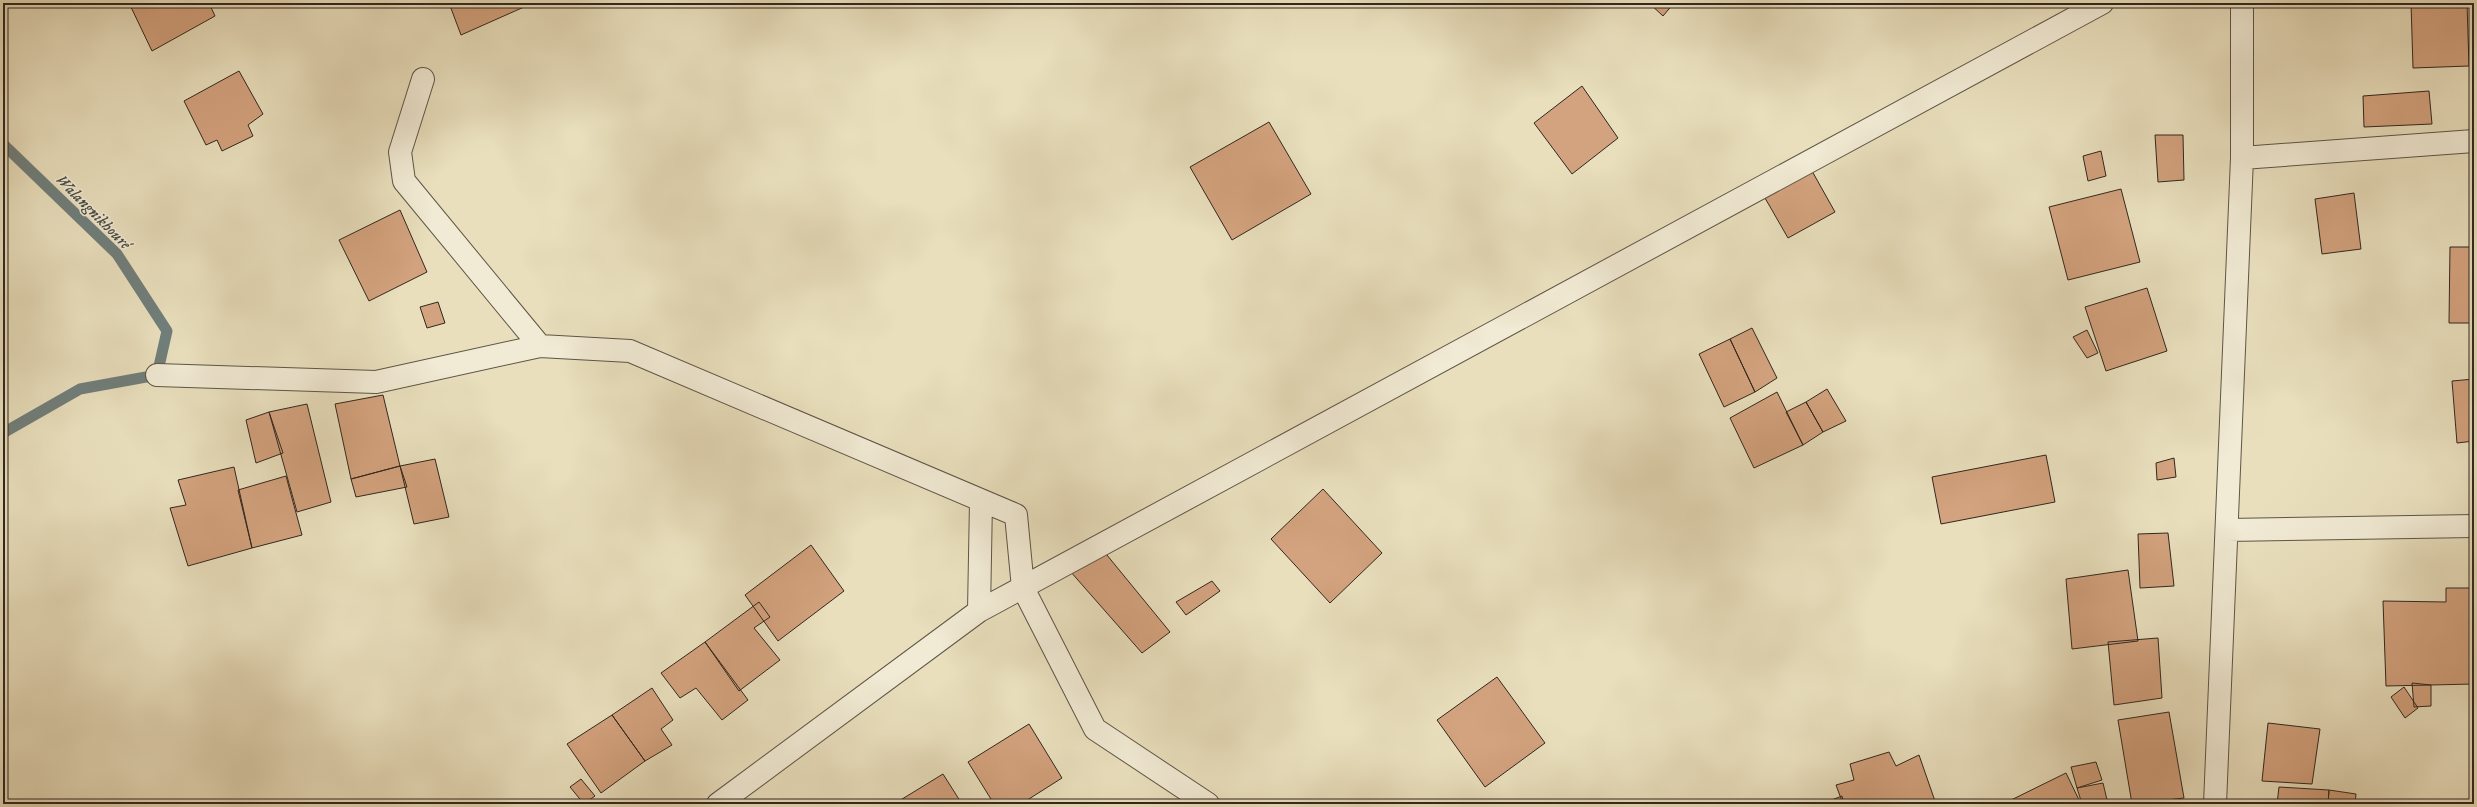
<svg xmlns="http://www.w3.org/2000/svg" width="2477" height="807" font-family="'IM FELL DW Pica',serif">
<style>
.lines{fill:none;stroke-linecap:round;stroke-linejoin:round}
.stream{stroke:#707f7c;stroke-width:11}
.building{fill:#d3a27e;stroke:#30271f}
.minor-casing{stroke:#5e5546;stroke-width:24}
.minor{stroke:#f1ead4;stroke-width:22}
.labels{text-anchor:middle;stroke-width:3;stroke-linejoin:round;paint-order:stroke}
.water-label{font-size:16px;font-style:italic;fill:#4a4c46;stroke:#f1ead4}
</style>
<rect width="100%" height="100%" fill="#e9dfbd"/>
<filter id="stains"><feTurbulence type="fractalNoise" baseFrequency=".005" numOctaves="4"/><feColorMatrix values="0 0 0 0 .2 0 0 0 0 .09 0 0 0 0 .02 0 0 0 .5 -.17"/></filter>
<radialGradient id="worn" r=".72"><stop offset=".6" stop-color="#630" stop-opacity="0"/><stop offset="1" stop-color="#630" stop-opacity=".3"/></radialGradient>
<g class="lines">
<path class="stream" d="M 3,144 L 117,254 L 167,331 L 157,375 L 80,389 L 3,433"/>
</g>
<path class="building" d="M 129,3 L 209,3 L 215,16 L 152,51 Z
M 449,3 L 533,3 L 461,35 Z
M 543,3 L 554,3 L 545,7 Z
M 1649,3 L 1674,3 L 1663,16 Z
M 2411,3 L 2467,3 L 2469,66 L 2413,68 Z
M 239,71 L 263,114 L 248,125 L 253,136 L 222,151 L 217,140 L 206,145 L 184,101 Z
M 1582,86 L 1618,138 L 1572,174 L 1534,123 Z
M 2429,91 L 2432,124 L 2364,127 L 2363,96 Z
M 1269,122 L 1311,194 L 1232,240 L 1190,167 Z
M 2155,135 L 2183,135 L 2184,180 L 2158,182 Z
M 2101,151 L 2106,176 L 2088,181 L 2083,156 Z
M 1812,171 L 1835,212 L 1788,238 L 1765,198 Z
M 2121,189 L 2140,262 L 2068,280 L 2049,207 Z
M 2354,193 L 2361,249 L 2322,254 L 2315,199 Z
M 400,210 L 427,272 L 369,301 L 339,240 Z
M 2450,247 L 2474,247 L 2474,323 L 2449,323 Z
M 2147,288 L 2167,351 L 2106,371 L 2085,307 Z
M 438,302 L 445,323 L 427,328 L 420,307 Z
M 1752,328 L 1777,378 L 1755,392 L 1730,339 Z
M 2087,330 L 2098,353 L 2087,358 L 2073,337 Z
M 1730,339 L 1755,392 L 1724,407 L 1699,354 Z
M 2474,379 L 2474,441 L 2457,443 L 2452,381 Z
M 1827,389 L 1846,421 L 1823,432 L 1806,402 Z
M 1777,392 L 1803,445 L 1754,468 L 1730,418 Z
M 383,395 L 400,466 L 351,479 L 335,404 Z
M 1806,402 L 1823,432 L 1803,445 L 1786,412 Z
M 307,404 L 331,502 L 297,512 L 269,412 Z
M 269,412 L 283,453 L 256,463 L 246,420 Z
M 2046,455 L 2055,502 L 1941,524 L 1932,477 Z
M 2174,458 L 2176,477 L 2157,480 L 2156,463 Z
M 435,459 L 449,517 L 414,524 L 400,466 Z
M 400,466 L 407,487 L 356,497 L 351,479 Z
M 234,467 L 252,548 L 188,566 L 170,508 L 186,505 L 178,480 Z
M 286,476 L 302,535 L 252,548 L 238,490 Z
M 1323,489 L 1382,553 L 1330,603 L 1271,539 Z
M 2168,533 L 2174,586 L 2140,588 L 2138,534 Z
M 811,545 L 844,591 L 778,641 L 745,595 Z
M 1102,549 L 1170,632 L 1142,653 L 1070,571 Z
M 2128,570 L 2138,641 L 2072,649 L 2066,579 Z
M 1212,581 L 1220,591 L 1186,615 L 1176,602 Z
M 2446,588 L 2474,588 L 2474,684 L 2386,686 L 2383,601 L 2446,602 Z
M 759,602 L 770,617 L 754,628 L 780,660 L 739,691 L 705,642 Z
M 2158,638 L 2162,698 L 2114,705 L 2108,642 Z
M 705,642 L 748,700 L 722,720 L 696,688 L 680,698 L 661,673 Z
M 1497,677 L 1545,743 L 1485,787 L 1437,720 Z
M 2412,683 L 2431,685 L 2431,706 L 2414,707 Z
M 2404,687 L 2418,708 L 2405,718 L 2391,697 Z
M 652,688 L 673,720 L 661,729 L 672,745 L 645,761 L 612,715 Z
M 2169,712 L 2184,798 L 2132,804 L 2118,720 Z
M 612,715 L 645,761 L 601,793 L 567,744 Z
M 2268,723 L 2320,729 L 2312,784 L 2262,781 Z
M 1029,724 L 1062,778 L 1021,804 L 994,804 L 968,762 Z
M 1889,752 L 1896,766 L 1919,755 L 1936,804 L 1843,804 L 1836,785 L 1854,780 L 1850,764 Z
M 2096,762 L 2102,780 L 2077,788 L 2071,767 Z
M 2066,773 L 2081,804 L 2003,804 Z
M 943,774 L 962,804 L 894,804 Z
M 581,779 L 595,796 L 584,804 L 570,787 Z
M 2103,783 L 2108,804 L 2082,804 L 2077,788 Z
M 2279,787 L 2329,790 L 2328,804 L 2277,804 Z
M 2329,790 L 2356,794 L 2355,804 L 2328,804 Z
M 1842,796 L 1844,804 L 1821,804 Z"/>
<g class="lines">
<defs>
<path id="minor" d="M 423,79 L 400,152 L 404,181 L 540,346
M 2242,158 L 2474,141
M 157,375 L 376,382 L 540,346 L 630,351 L 1016,515 L 1023,588 L 1095,729 L 1208,804
M 2227,530 L 2474,526
M 979,611 L 981,501
M 718,804 L 979,611 L 2102,3
M 2215,804 L 2242,158 L 2242,3"/>
</defs>
<use href="#minor" class="minor-casing"/>
<use href="#minor" class="minor"/>
</g>
<g class="labels">
<g class="water-label">
<text transform="translate(94 211) rotate(45)" y="6">Walangnikhouré</text>
</g>
</g>
<rect width="2477" height="807" fill="none" stroke="#e9dfbd" stroke-width="16"/>
<rect x="4" y="4" width="2469" height="799" fill="none" stroke="#30271f" stroke-width="2"/>
<rect x="8" y="8" width="2461" height="791" fill="none" stroke="#30271f"/>
<rect width="100%" height="100%" filter="url(#stains)"/>
<rect width="100%" height="100%" fill="url(#worn)"/>
</svg>
